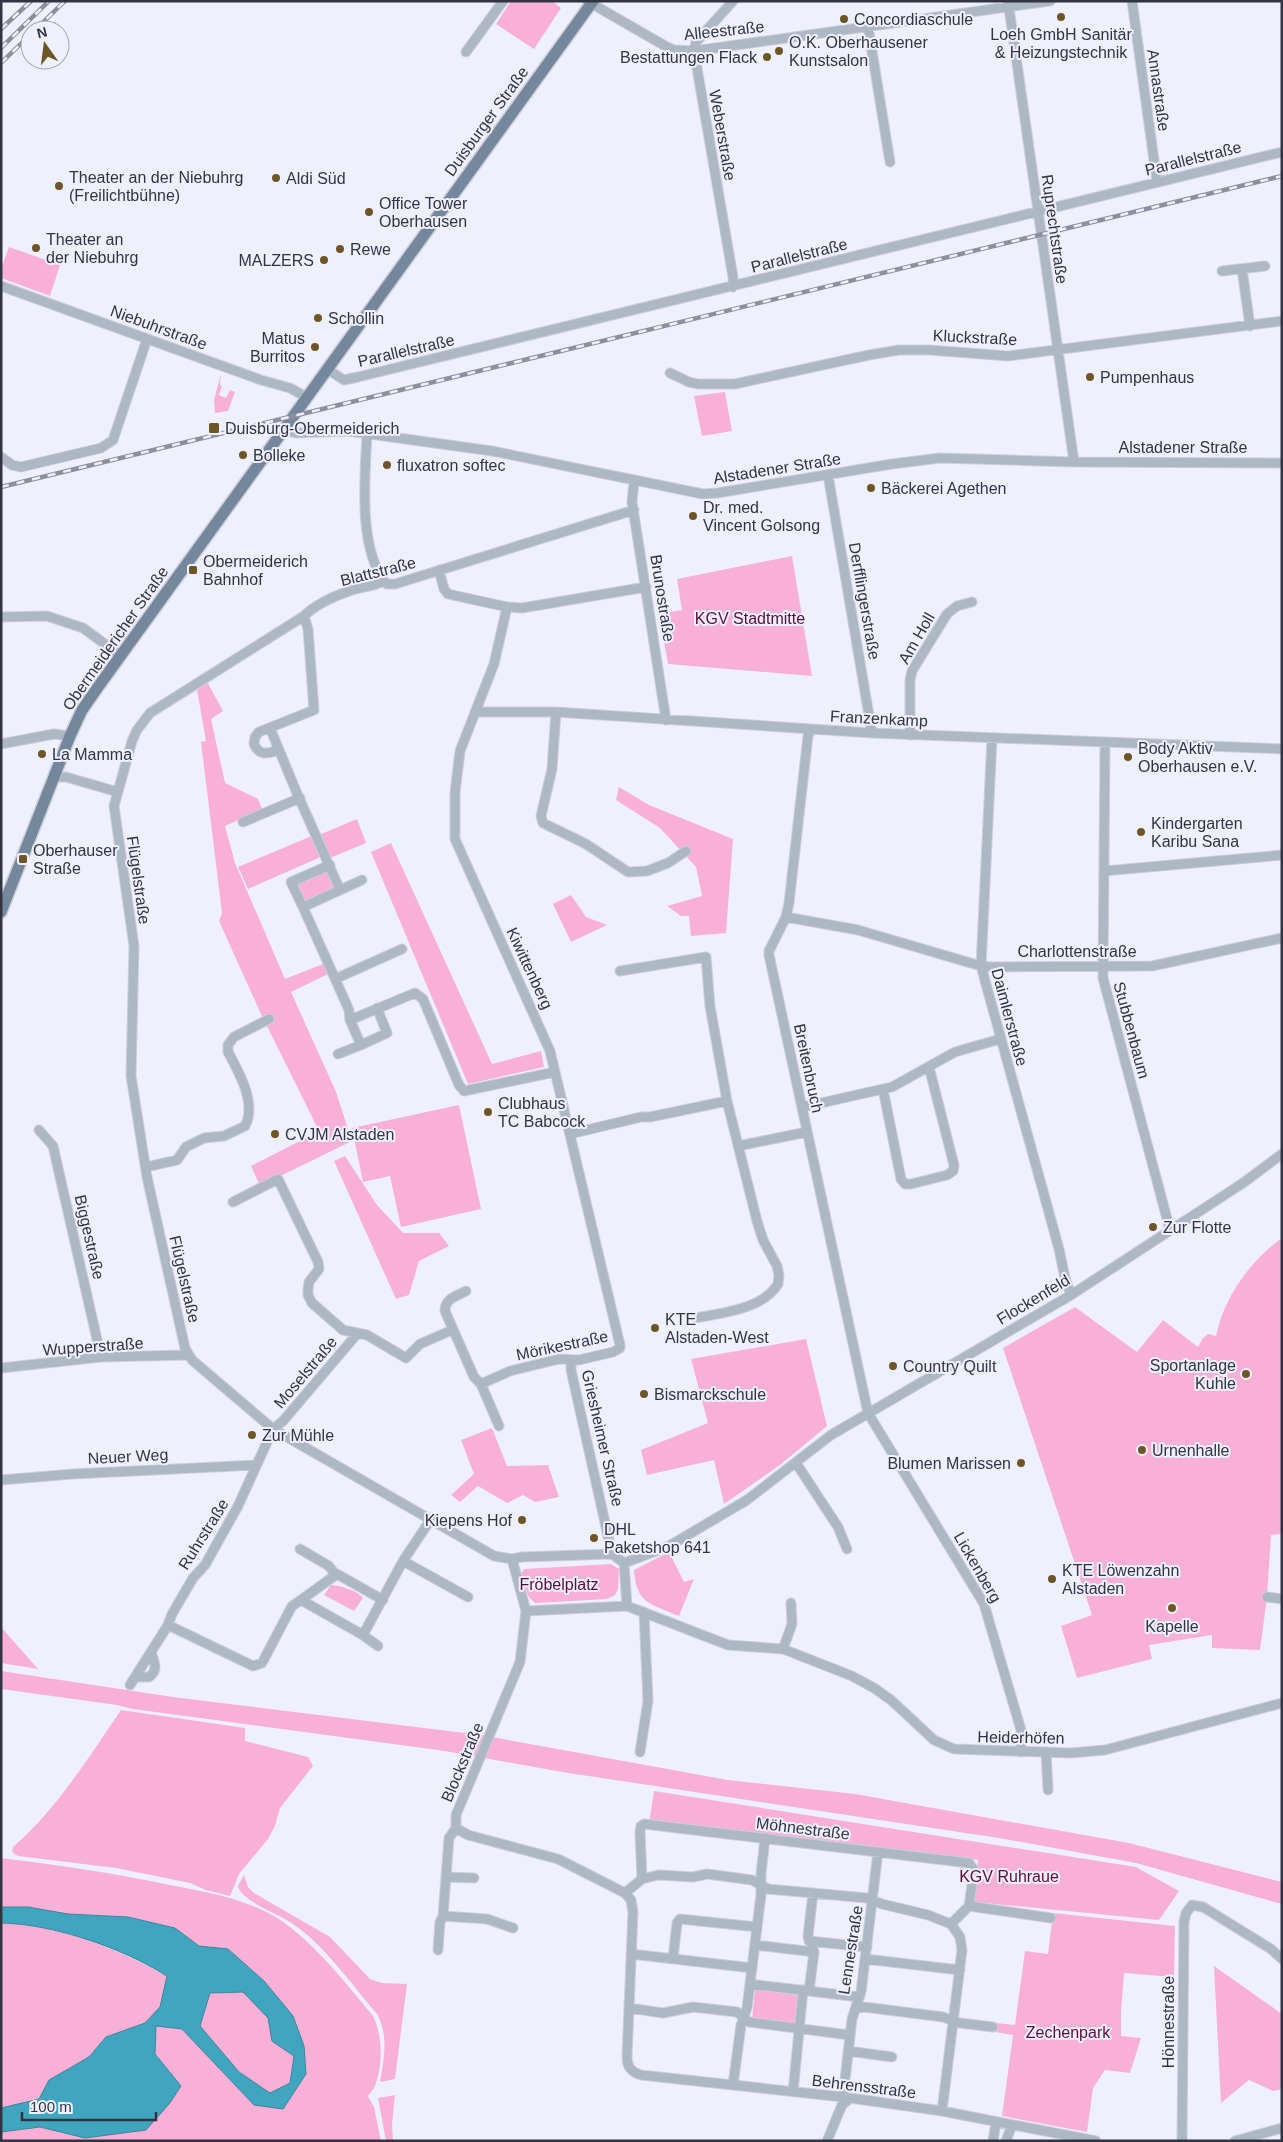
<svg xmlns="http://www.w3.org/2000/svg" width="1283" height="2142" font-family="Helvetica,sans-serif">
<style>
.green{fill:#f8b0d7}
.water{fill:#40a6c0;stroke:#3c849a;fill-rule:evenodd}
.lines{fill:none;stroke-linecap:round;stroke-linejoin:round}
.minor-casing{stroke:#cdcedc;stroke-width:11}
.major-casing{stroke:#cdcedc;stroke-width:14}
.minor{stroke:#adb8c4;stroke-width:9}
.major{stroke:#74879c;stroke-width:11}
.rail-casing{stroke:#8e8f9d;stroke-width:4.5}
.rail{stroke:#eff0fe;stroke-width:2.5;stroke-dasharray:8;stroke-linecap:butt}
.poi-dot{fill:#6d5525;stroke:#eff0fe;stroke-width:2}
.labels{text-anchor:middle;stroke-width:4;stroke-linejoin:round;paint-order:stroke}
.poi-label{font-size:16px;fill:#333441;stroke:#eff0fe;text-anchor:start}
.street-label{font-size:16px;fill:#333441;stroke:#eff0fe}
.park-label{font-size:16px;fill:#5b0a40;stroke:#eff0fe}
</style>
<rect width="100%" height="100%" fill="#eff0fe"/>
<path class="green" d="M 511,1 L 552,1 L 561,8 L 534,49 L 496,24 Z
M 9,247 L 60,265 L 50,296 L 1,278 L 1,269 Z
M 221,374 L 220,385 L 222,386 L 219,395 L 226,398 L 230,390 L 235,392 L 228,411 L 215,413 L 214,400 Z
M 725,392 L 732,431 L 702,436 L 694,396 Z
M 792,556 L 812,676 L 668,664 L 659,614 L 682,610 L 677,579 Z
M 205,678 L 223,711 L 211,719 L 225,783 L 258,799 L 262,809 L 225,826 L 235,863 L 285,979 L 323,964 L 328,974 L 291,992 L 336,1092 L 352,1141 L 260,1186 L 251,1166 L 319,1131 L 261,1014 L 219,921 L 222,913 L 201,742 L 206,741 L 196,684 Z
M 619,787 L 649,805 L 733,839 L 726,933 L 691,936 L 689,916 L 681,916 L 667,906 L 702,896 L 696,867 L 660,828 L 616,800 Z
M 357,819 L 366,843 L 330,858 L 319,835 Z
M 314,835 L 321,857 L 248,889 L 238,867 Z
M 391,843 L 492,1064 L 541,1051 L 544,1067 L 468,1084 L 371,852 Z
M 325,871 L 329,871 L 335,887 L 334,889 L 305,901 L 302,900 L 297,887 L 298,883 Z
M 571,895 L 586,917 L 607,925 L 571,942 L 553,904 Z
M 459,1105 L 481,1209 L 401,1227 L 390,1176 L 363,1182 L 352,1128 Z
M 345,1156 L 377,1205 L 403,1233 L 439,1233 L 449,1246 L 419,1261 L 409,1295 L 396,1299 L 334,1161 Z
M 1282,1238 L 1282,1534 L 1271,1535 L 1267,1597 L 1260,1650 L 1212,1648 L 1212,1635 L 1149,1645 L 1152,1659 L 1077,1678 L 1061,1626 L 1092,1615 L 1003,1348 L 1075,1307 L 1137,1352 L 1163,1320 L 1198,1347 L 1203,1338 L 1208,1334 L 1216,1336 C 1224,1297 1250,1261 1282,1238 Z
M 806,1339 L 827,1426 L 780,1465 L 724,1504 L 714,1460 L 647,1475 L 641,1450 L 708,1423 L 691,1359 Z
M 492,1428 L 507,1466 L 548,1465 L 559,1497 L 535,1502 L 523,1495 L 507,1503 L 478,1486 L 460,1502 L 451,1495 L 474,1474 L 461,1440 Z
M 669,1552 L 684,1582 L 694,1579 L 679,1616 C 651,1604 636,1604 634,1570 Z
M 611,1564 L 619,1569 L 618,1589 L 615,1595 L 607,1599 L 535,1603 L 528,1596 L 521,1574 L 524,1569 Z
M 331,1585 C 341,1586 357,1590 363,1598 L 354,1611 L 324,1595 Z
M 1,1627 L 38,1669 L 1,1663 Z
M 1,1671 L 173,1697 L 481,1735 L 728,1780 L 855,1794 L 1129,1843 L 1282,1882 L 1282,1904 L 1136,1863 L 999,1838 L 562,1772 L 445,1751 L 133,1709 L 117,1705 L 1,1689 Z
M 121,1710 L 245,1728 L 245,1741 L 308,1757 L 313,1766 L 280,1808 L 275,1826 L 268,1839 L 239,1874 L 230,1896 L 206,1890 L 190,1883 L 116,1868 L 18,1856 L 12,1852 L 13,1847 C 57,1809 88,1758 121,1710 Z
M 654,1791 L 1136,1867 L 1179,1891 L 1159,1920 L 974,1902 L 978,1860 L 649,1824 Z
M 1,1858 C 58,1865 114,1873 170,1885 C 211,1893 256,1900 290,1927 C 322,1952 347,1985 373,2016 C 383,2036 383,2065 375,2086 C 373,2090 370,2093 368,2096 L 374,2107 L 381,2141 L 1,2141 L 1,2132 L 40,2127 L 85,2138 L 181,2086 L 155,2054 L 155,2026 L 182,2029 L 254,2105 L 306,2073 L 229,1949 L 199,1946 L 175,1928 L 128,1917 L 68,1914 L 28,1907 L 1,1907 Z
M 244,1875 L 248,1887 L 254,1893 L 330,1937 L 370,1979 L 382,1983 L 407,1984 L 395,2079 L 380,2082 C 384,2058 389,2036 377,2014 C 351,1984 323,1943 290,1922 C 277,1913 241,1901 238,1886 Z
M 1053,1913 L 1175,1926 L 1174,1977 L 1124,1973 L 1121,2012 L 1121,2036 L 1141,2038 L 1130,2073 L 1105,2070 L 1093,2088 L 1087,2132 L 1002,2116 L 1013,2035 L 995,2032 L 996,2023 L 1015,2025 L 1025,1951 L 1048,1954 Z
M 1,1923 C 59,1925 116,1948 167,1976 L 160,2007 L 145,2023 L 106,2037 L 89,2057 L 49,2080 L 39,2099 L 2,2109 Z
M 1214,1966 L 1282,2014 L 1282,2089 L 1273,2091 L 1249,2080 L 1221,2103 Z
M 755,1990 L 799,1995 L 795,2024 L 752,2019 Z
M 210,1992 L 243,1992 L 268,2018 L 272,2041 L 294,2056 L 290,2083 L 270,2094 C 260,2085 248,2079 238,2071 C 224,2058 212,2041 200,2026 Z
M 395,2095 L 392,2124 L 393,2141 L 386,2141 L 378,2098 Z"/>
<path class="water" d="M 1,1907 L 28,1907 L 68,1914 L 128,1917 L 175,1928 L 199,1946 L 228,1949 L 264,1981 L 293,2016 L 304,2046 L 306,2074 L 283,2109 L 254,2105 L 182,2029 L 156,2026 L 155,2054 L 181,2086 L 169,2104 L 146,2130 L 85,2138 L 40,2127 L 1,2132 L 1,2108 L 39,2099 L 49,2080 L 89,2057 L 106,2037 L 145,2023 L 160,2007 L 167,1976 C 122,1948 54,1924 1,1923 ZM 243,1992 L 268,2018 L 272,2041 L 294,2056 L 290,2083 L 270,2093 L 239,2072 L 200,2026 L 210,1993 Z"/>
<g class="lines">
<defs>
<path id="minor" d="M 587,1 L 667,47 L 674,50 L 694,51 L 1050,1
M 1008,1 L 1074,462
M 1132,1 L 1157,182
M 868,27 L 890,162
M 466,52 L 503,1
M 1242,269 L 1250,326
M 1222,271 L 1265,266
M 1,286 L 261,380 L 290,388 L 306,397
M 733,287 L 733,277 L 694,51 L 696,42 L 733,1
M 327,369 L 344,380 L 358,377 L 1282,152
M 670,373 L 689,382 L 698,384 L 735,384 L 869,355 L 899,350 L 929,350 L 1008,356 L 1282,321
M 283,430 L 297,433 L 348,431 L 492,451 L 703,494 L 717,493 L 892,464 L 940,458 L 1074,462 L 1282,463
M 367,434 C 365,476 358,545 384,581
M 1,457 L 12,465 L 21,467 L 101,448 L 113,440 L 147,339
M 828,475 L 872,733
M 634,481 L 632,502 L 666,720
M 439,570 L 444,589 L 448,594 L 507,607 L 522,608 L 646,587
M 384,581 C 372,587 360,587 349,591 C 332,597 316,604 304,616 L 150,713 L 137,730 L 132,741 L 114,806 L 134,946 L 131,1076 L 147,1177 L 185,1348 L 192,1360 L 273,1429 L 494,1556 L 512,1559 L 522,1557 L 612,1554
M 384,581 L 387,584 L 395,584 L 634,510
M 1,617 L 47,616 L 83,628 L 120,655
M 475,712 L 556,712 L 872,733 L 1282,749
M 556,712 L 552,769 L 541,816 L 543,823 L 586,844 L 628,872 L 647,871 L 668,863 L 686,851
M 270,728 L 296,791 L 340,890
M 811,730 L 808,736 L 789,903 L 786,917 L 769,951 L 769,955 L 868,1413 L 984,1604 L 1021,1730 L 1021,1752
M 910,735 L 910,680 L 912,671 L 947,614 L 957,606 L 972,602
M 992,739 L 981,966 L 1059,1249 L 1065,1278 L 1071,1295
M 1105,743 L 1103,978 L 1170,1230
M 1,744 L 54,734 L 70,736
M 279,750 C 268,753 260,757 254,744 L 255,737 L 259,732 L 314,710 L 308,629 L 304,616
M 54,777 L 66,777 L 118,792
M 243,822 L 300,798
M 1104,871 L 1282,855
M 362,880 L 303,907 L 349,1010 L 350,1020 L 415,993 L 423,999 L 459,1085 L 464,1091 L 555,1072
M 303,907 L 291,882 L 330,865
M 786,917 L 858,930 L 981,966 L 992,967 L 1152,966 L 1282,938
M 620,971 L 706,957 L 710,1006 L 727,1101 L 757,1221 L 763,1240 L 777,1266 L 779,1275 L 778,1284 C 763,1309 722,1313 696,1318
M 335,979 L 402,949
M 350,1020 L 361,1045 L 387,1033 L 377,1008
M 338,1054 L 361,1045
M 883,1089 L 901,1179 L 905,1184 L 911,1184 L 947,1175 L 953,1171 L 954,1165 L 929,1067
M 803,1107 L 892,1087 L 955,1052 L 1000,1039
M 39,1130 L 53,1146 L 101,1357
M 570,1134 L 641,1117 L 650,1117 L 727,1101
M 738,1146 L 807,1132
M 146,1167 L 177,1160 L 186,1147 L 204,1138 L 224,1136 L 245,1126 C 257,1104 239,1072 228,1052 L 228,1045 L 234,1037 L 269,1019
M 233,1202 L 278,1179 L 318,1262 L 319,1269 L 309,1282 L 308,1289 L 308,1295 L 312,1303 L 343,1330 L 367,1335 L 406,1358 L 420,1344 L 452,1330
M 466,1291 C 457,1296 445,1298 445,1311 L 474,1377 L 481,1384
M 571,1361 L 571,1370 L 612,1554 L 624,1563 L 627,1606
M 1,1368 L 101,1357 L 187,1355
M 499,1426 L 481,1384 L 510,1371 L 559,1359 L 579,1360 L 613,1352 L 620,1348 L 620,1345 L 550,1051 L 455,839 L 455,793 L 460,751 L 494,664 L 507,607
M 796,1463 L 838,1527 L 847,1549
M 1,1480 L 73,1474 L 256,1465
M 300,1549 L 329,1566 L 335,1574
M 512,1559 L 526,1611 L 520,1662 L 456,1815 L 456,1828 L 468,1835 L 558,1859 L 625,1893 L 631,1900 L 633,1912 L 627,2056 C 627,2067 631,2072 641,2075 L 843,2097 L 942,2111 L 1096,2141
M 403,1561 L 468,1597
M 624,1563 L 669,1546 L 747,1500 L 831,1435 L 1071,1295 L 1243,1183 L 1282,1154
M 1267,1597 L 1282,1599
M 301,1600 L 337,1574 L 383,1600
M 526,1611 L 627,1606 L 728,1645 L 783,1649 L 852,1676 L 874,1688 L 891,1700 L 934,1740 L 954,1749 L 1071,1753 L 1105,1750 L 1282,1703
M 168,1625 L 253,1666 L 262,1663 L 292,1606 L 301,1600 L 363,1635 L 403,1561 L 431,1519
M 363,1635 L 378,1646
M 783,1649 L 792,1624 L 791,1603
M 135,1677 L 149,1677 C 159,1670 154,1662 151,1652
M 130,1685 L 168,1625 L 172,1614 L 193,1578 L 205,1565 L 238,1506 L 273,1429 L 283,1421 L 357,1334
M 640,1752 L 648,1701 L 644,1612
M 1046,1752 L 1048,1790
M 446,1877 L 474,1878
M 642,1879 L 640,1831 L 641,1826 L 644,1824 L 969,1863 L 974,1870 L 969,1906 L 951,1924
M 625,1893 L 642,1879 L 658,1875 L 693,1877 L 707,1874 L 752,1880 L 768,1889 L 867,1898 L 882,1904 L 928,1915 L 951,1924 L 960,1937 L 962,1950 L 942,2111
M 813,1893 L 808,1936 L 809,1941 L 867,1947
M 969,1906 L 1051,1918
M 443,1916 L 487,1919 L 513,1928
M 755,1945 L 814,1952
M 438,1950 L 440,1922 L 443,1916 L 449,1838 L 456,1828
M 631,1954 L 752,1968
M 673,1959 L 677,1923 L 680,1919 L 757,1927
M 865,1959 L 960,1970
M 750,1984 L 859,1997
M 809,1991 L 814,1952 L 812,1947
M 856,2006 L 943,2017 L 960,2023 L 993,2027
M 629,2008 L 663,2013 L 693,2007 L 737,2012 L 749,2022 L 849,2035
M 848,2051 L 892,2057
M 733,2085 L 741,2025 L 747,2008 L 761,1895 L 761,1874 L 765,1838
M 793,2092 L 803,1990
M 843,2097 L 852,2019 L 861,1992 L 878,1852
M 827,2141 L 842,2105 L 848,2100
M 993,2141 L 996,2122
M 1006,2141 L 1012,2125
M 1182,2141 L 1184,1922 L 1186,1913 L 1192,1905 L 1203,1907 L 1271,1949 L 1282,1959
M 1235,2141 L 1282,2128"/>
<path id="major" d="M 1,912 L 70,736 L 82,710 L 98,687 L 593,1"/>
</defs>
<use href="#minor" class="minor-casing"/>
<use href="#major" class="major-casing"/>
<use href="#minor" class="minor"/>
<use href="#major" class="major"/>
<defs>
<path id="rail" d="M 1,29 L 31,1
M 35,30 L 65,1
M 1,48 L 49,1
M 1,63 L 30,35
M 1,487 L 1282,176"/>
</defs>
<use href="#rail" class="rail-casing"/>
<use href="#rail" class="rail"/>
</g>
<g class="poi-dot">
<circle cx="1061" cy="17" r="5"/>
<circle cx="844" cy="19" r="5"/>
<circle cx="779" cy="51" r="5"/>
<circle cx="767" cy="57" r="5"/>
<circle cx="276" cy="178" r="5"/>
<circle cx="59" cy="186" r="5"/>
<circle cx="369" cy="212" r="5"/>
<circle cx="36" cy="248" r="5"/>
<circle cx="340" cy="249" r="5"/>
<circle cx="324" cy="260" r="5"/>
<circle cx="318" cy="318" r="5"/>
<circle cx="315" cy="347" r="5"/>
<circle cx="1090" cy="377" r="5"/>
<rect x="208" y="422" width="12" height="12" rx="2.5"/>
<circle cx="243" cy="455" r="5"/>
<circle cx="387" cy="465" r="5"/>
<circle cx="871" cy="488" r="5"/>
<circle cx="693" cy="516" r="5"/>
<rect x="188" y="565" width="10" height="10" rx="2.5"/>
<circle cx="42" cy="754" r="5"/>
<circle cx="1128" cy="757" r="5"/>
<circle cx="1141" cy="832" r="5"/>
<rect x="18" y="854" width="10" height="10" rx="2.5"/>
<circle cx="488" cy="1112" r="5"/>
<circle cx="275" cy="1134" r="5"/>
<circle cx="1153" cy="1227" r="5"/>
<circle cx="655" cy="1328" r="5"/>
<circle cx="893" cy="1366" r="5"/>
<circle cx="1246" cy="1374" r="5"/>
<circle cx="644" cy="1394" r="5"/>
<circle cx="252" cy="1435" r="5"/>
<circle cx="1142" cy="1450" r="5"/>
<circle cx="1021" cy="1463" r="5"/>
<circle cx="522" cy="1520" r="5"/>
<circle cx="594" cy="1538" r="5"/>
<circle cx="1052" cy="1579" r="5"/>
<circle cx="1172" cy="1608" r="5"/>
</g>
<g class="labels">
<g class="poi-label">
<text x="854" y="25">Concordiaschule</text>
<text x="1061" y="40" text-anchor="middle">Loeh GmbH Sanitär<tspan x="1061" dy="18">&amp; Heizungstechnik</tspan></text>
<text x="789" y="48">O.K. Oberhausener<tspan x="789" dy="18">Kunstsalon</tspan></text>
<text x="757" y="63" text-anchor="end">Bestattungen Flack</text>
<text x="69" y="183">Theater an der Niebuhrg<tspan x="69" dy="18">(Freilichtbühne)</tspan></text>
<text x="286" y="184">Aldi Süd</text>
<text x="379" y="209">Office Tower<tspan x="379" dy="18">Oberhausen</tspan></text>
<text x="46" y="245">Theater an<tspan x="46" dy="18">der Niebuhrg</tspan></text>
<text x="350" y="255">Rewe</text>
<text x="314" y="266" text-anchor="end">MALZERS</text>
<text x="328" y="324">Schollin</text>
<text x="305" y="344" text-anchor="end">Matus<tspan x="305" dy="18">Burritos</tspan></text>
<text x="1100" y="383">Pumpenhaus</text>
<text x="225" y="434">Duisburg-Obermeiderich</text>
<text x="253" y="461">Bolleke</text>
<text x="397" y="471">fluxatron softec</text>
<text x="881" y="494">Bäckerei Agethen</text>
<text x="703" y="513">Dr. med.<tspan x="703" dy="18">Vincent Golsong</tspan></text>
<text x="203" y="567">Obermeiderich<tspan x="203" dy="18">Bahnhof</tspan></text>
<text x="1138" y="754">Body Aktiv<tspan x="1138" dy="18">Oberhausen e.V.</tspan></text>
<text x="52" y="760">La Mamma</text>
<text x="1151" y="829">Kindergarten<tspan x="1151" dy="18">Karibu Sana</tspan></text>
<text x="33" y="856">Oberhauser<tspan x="33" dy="18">Straße</tspan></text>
<text x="498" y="1109">Clubhaus<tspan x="498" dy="18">TC Babcock</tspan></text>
<text x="285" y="1140">CVJM Alstaden</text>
<text x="1163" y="1233">Zur Flotte</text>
<text x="665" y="1325">KTE<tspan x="665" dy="18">Alstaden-West</tspan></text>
<text x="1236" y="1371" text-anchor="end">Sportanlage<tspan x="1236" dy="18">Kuhle</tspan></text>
<text x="903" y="1372">Country Quilt</text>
<text x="654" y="1400">Bismarckschule</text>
<text x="262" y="1441">Zur Mühle</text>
<text x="1152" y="1456">Urnenhalle</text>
<text x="1011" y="1469" text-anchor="end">Blumen Marissen</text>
<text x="512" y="1526" text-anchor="end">Kiepens Hof</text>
<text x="604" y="1535">DHL<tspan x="604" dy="18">Paketshop 641</tspan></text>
<text x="1062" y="1576">KTE Löwenzahn<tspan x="1062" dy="18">Alstaden</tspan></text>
<text x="1172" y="1632" text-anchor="middle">Kapelle</text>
</g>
<g class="street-label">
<text transform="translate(724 30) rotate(-6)" y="6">Alleestraße</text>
<text transform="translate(1159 90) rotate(82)" y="6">Annastraße</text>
<text transform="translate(486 121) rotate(-54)" y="6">Duisburger Straße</text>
<text transform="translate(723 135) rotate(80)" y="6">Weberstraße</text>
<text transform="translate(1193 158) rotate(-14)" y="6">Parallelstraße</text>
<text transform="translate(1055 229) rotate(82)" y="6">Ruprechtstraße</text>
<text transform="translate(799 255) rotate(-14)" y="6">Parallelstraße</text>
<text transform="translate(159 327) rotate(20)" y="6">Niebuhrstraße</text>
<text transform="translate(975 337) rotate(3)" y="6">Kluckstraße</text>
<text transform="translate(406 350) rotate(-13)" y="6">Parallelstraße</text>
<text x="1183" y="453">Alstadener Straße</text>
<text transform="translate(777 468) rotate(-9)" y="6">Alstadener Straße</text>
<text transform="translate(378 571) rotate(-14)" y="6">Blattstraße</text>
<text transform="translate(663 598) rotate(81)" y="6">Brunostraße</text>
<text transform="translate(865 601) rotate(80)" y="6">Derfflingerstraße</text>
<text transform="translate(115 638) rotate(-55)" y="6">Obermeidericher Straße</text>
<text transform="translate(916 638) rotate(-60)" y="6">Am Holl</text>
<text transform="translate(879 718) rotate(3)" y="6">Franzenkamp</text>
<text transform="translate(139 880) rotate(82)" y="6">Flügelstraße</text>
<text x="1077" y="957">Charlottenstraße</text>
<text transform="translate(530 968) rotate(65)" y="6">Kiwittenberg</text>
<text transform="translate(1010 1017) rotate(75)" y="6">Daimlerstraße</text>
<text transform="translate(1132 1030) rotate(75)" y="6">Stubbenbaum</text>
<text transform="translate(809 1068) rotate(78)" y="6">Breitenbruch</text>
<text transform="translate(90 1237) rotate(77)" y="6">Biggestraße</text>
<text transform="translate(185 1279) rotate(77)" y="6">Flügelstraße</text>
<text transform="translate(1033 1299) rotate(-31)" y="6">Flockenfeld</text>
<text transform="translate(562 1345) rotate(-12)" y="6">Mörikestraße</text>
<text transform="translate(93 1346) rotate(-4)" y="6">Wupperstraße</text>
<text transform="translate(305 1372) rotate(-50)" y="6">Moselstraße</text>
<text transform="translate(603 1438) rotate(77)" y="6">Griesheimer Straße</text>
<text transform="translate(128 1456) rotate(-3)" y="6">Neuer Weg</text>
<text transform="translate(203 1534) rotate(-58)" y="6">Ruhrstraße</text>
<text transform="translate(978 1567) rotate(60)" y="6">Lickenberg</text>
<text transform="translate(1021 1737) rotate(1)" y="6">Heiderhöfen</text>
<text transform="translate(462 1762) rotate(-67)" y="6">Blockstraße</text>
<text transform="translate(803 1828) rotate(7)" y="6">Möhnestraße</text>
<text transform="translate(850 1950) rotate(-81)" y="6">Lennestraße</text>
<text transform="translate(1168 2022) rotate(-90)" y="6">Hönnestraße</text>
<text transform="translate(864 2086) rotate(7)" y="6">Behrensstraße</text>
</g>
<g class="park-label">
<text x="750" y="624">KGV Stadtmitte</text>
<text x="559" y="1590">Fröbelplatz</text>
<text x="1009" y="1882">KGV Ruhraue</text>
<text x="1068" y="2038">Zechenpark</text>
</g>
</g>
<rect width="1283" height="2142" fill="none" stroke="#333441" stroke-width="5"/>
<g transform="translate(45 45) rotate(346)"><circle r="24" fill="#eff0fe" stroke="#a4a5b2"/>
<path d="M0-4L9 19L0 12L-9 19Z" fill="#6d5525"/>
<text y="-8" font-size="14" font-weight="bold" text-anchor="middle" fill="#333441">N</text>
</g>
<path d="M22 2112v8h134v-8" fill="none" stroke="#333441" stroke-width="2.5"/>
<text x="30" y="2112" font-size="15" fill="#333441" stroke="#eff0fe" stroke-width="4" paint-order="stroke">100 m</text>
</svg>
